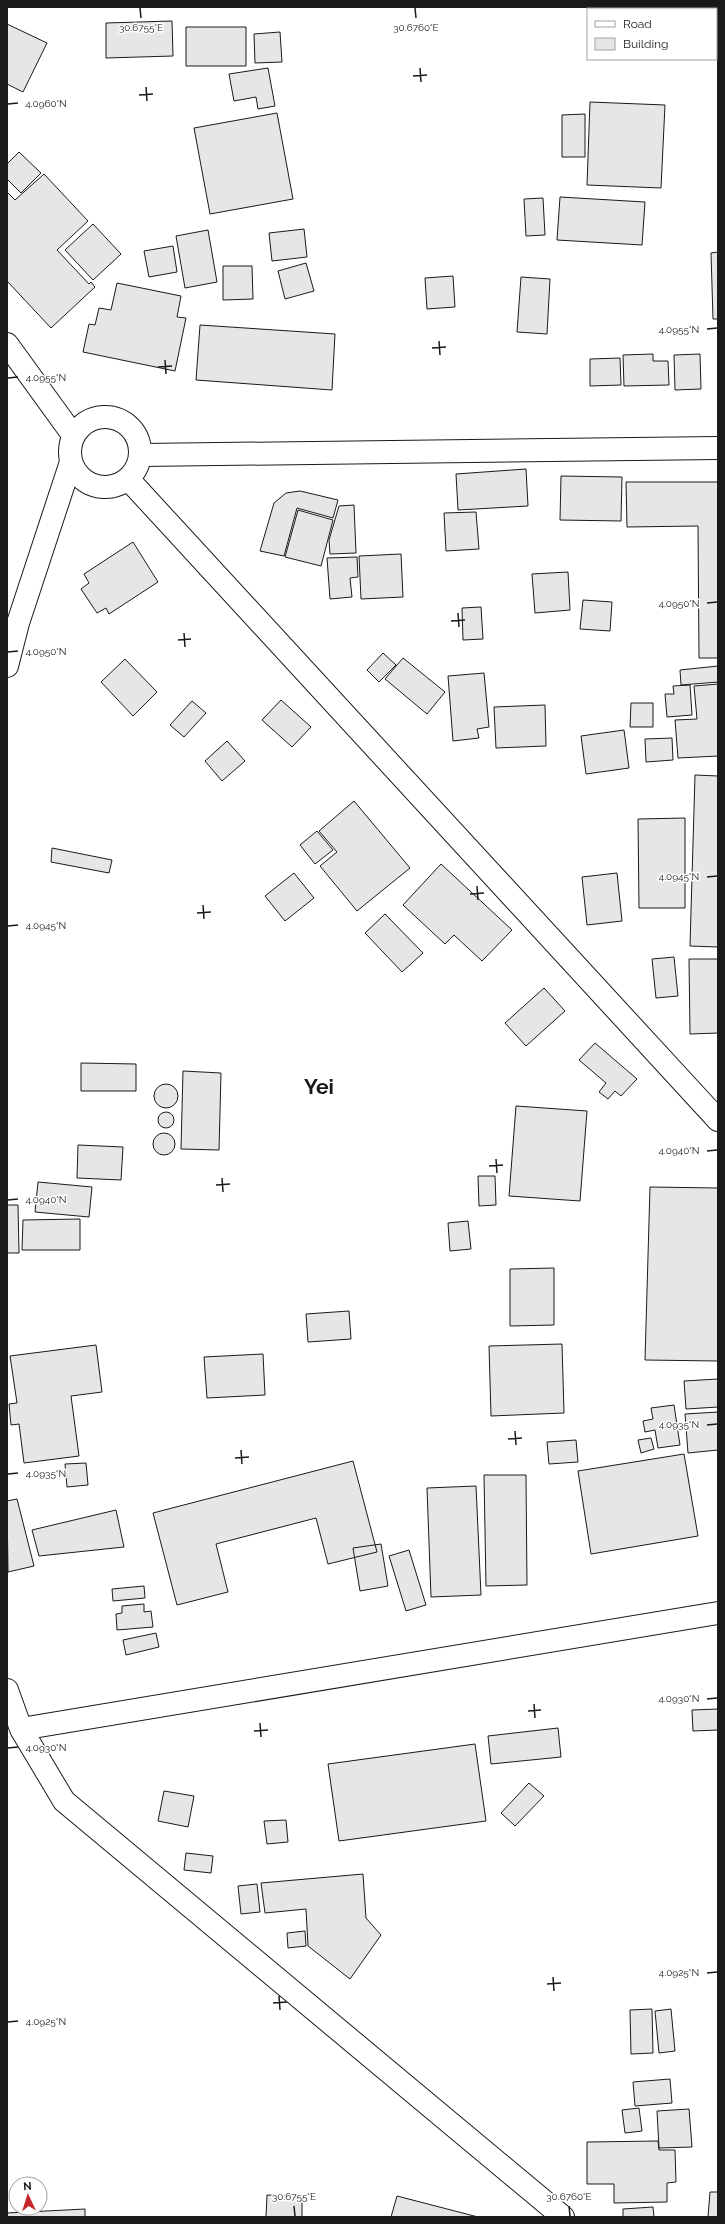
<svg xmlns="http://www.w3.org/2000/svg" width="725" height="2224" font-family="Raleway,sans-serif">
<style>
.building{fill:#e6e6e6;stroke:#1a1a1a}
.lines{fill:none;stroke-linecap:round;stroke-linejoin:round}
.minor-casing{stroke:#1a1a1a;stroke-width:24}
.primary-casing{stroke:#1a1a1a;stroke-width:24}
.minor{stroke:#fff;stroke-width:22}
.primary{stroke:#fff;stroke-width:22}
.ticks{fill:none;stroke:#1a1a1a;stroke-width:1.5}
.labels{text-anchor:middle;stroke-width:3;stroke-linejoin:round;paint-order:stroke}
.town-label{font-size:21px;font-weight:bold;fill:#1a1a1a;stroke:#fff}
.ticks-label{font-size:10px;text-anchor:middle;fill:#1a1a1a;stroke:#fff;stroke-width:3;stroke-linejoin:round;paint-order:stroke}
</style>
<rect width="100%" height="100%" fill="#fff"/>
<path class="building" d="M 172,21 L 173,56 L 106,58 L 106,23 Z
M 7,24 L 47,43 L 23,92 L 7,84 Z
M 186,27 L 246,27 L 246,66 L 186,66 Z
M 280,32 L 282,62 L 255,63 L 254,34 Z
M 268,68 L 275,106 L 258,109 L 256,97 L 234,101 L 229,74 Z
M 590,102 L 665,105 L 661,188 L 587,185 Z
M 277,113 L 293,199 L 210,214 L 194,128 Z
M 585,114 L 585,157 L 562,157 L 562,115 Z
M 19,152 L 41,173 L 21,193 L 7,179 L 7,164 Z
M 44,174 L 88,221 L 57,250 L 89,284 L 91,282 L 95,287 L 51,328 L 7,281 L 7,192 L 15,200 Z
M 560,197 L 645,202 L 642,245 L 557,240 Z
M 543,198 L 545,235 L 526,236 L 524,199 Z
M 93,224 L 121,254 L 93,280 L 65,250 Z
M 304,229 L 307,257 L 272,261 L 269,233 Z
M 208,230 L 217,282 L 185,288 L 176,236 Z
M 173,246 L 177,272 L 149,277 L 144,251 Z
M 718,252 L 718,319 L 713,319 L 711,253 Z
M 306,263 L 314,291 L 285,299 L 278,271 Z
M 223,266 L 252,266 L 253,299 L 223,300 Z
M 453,276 L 455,307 L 427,309 L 425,278 Z
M 521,277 L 550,279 L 547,334 L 517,332 Z
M 117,283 L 181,296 L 177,317 L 186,318 L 175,371 L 83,352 L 89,324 L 95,325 L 99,308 L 111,310 Z
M 200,325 L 335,334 L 332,390 L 196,380 Z
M 653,354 L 653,361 L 668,361 L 669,385 L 624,386 L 623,355 Z
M 700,354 L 701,389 L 675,390 L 674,355 Z
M 620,358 L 621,385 L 590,386 L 590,359 Z
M 526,469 L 528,506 L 458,510 L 456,474 Z
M 561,476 L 622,477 L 621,521 L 560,520 Z
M 626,482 L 718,482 L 718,658 L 699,658 L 698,526 L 627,527 Z
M 300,491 L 338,500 L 333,518 L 297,508 L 284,556 L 260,551 L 274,503 L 286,493 Z
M 354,505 L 356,553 L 330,554 L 329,540 L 339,506 Z
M 298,510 L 333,520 L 321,566 L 285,557 Z
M 476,512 L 479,549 L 446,551 L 444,513 Z
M 133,542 L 158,582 L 109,614 L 106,608 L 97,613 L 81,589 L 89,583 L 84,574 Z
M 401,554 L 403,597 L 361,599 L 359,556 Z
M 357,557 L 358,577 L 350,578 L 352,597 L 330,599 L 327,558 Z
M 568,572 L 570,610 L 535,613 L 532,574 Z
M 583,600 L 612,602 L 610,631 L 580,629 Z
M 481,607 L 483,639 L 463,640 L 462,608 Z
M 383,653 L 396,665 L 379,682 L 367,670 Z
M 403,658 L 445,692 L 427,714 L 385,679 Z
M 125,659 L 157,692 L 133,716 L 101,682 Z
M 718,666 L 718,682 L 681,685 L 680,670 Z
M 484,673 L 489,727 L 477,729 L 479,738 L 453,741 L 448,676 Z
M 718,684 L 718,756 L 678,758 L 675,720 L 697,719 L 694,686 Z
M 690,685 L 692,715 L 667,717 L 665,694 L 674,694 L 673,686 Z
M 281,700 L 311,727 L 292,747 L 262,720 Z
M 192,701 L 206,713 L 184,737 L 170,725 Z
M 631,703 L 653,703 L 653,727 L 630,727 Z
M 545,705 L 546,746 L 496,748 L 494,707 Z
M 624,730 L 629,768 L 586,774 L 581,736 Z
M 672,738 L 673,760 L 646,762 L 645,739 Z
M 227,741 L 245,761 L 222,781 L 205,761 Z
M 695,775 L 718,776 L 718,947 L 690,946 Z
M 354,801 L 410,868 L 357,911 L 320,866 L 337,852 L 319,831 Z
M 685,818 L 685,908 L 639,908 L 638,819 Z
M 317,831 L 333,850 L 315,864 L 300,845 Z
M 52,848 L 112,860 L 109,873 L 51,862 Z
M 441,864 L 512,930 L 482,961 L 454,935 L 445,944 L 403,905 Z
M 294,873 L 314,898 L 285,921 L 265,896 Z
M 617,873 L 622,921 L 587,925 L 582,877 Z
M 385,914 L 423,953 L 402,972 L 365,933 Z
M 674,957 L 678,996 L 656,998 L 652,959 Z
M 689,959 L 718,959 L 718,1033 L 690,1034 Z
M 544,988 L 565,1011 L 526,1046 L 505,1023 Z
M 595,1043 L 637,1079 L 621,1096 L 615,1091 L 608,1099 L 599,1092 L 606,1083 L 579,1060 Z
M 81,1063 L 136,1064 L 136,1091 L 81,1091 Z
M 183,1071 L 221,1073 L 219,1150 L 181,1149 Z
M154 1096a12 12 0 1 1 24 0a12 12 0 1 1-24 0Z
M 516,1106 L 587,1111 L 580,1201 L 509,1196 Z
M158 1120a8 8 0 1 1 16 0a8 8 0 1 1-16 0Z
M153 1144a11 11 0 1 1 22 0a11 11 0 1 1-22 0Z
M 78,1145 L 123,1147 L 121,1180 L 77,1178 Z
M 478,1176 L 495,1176 L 496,1205 L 479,1206 Z
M 38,1182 L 92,1187 L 89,1217 L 35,1212 Z
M 650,1187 L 718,1188 L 718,1361 L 645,1360 Z
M 7,1205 L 18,1205 L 19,1253 L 7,1253 Z
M 80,1219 L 80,1250 L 22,1250 L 23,1220 Z
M 468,1221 L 471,1249 L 450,1251 L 448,1223 Z
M 554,1268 L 554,1325 L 510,1326 L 510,1269 Z
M 349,1311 L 351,1339 L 308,1342 L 306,1314 Z
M 562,1344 L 564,1413 L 491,1416 L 489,1346 Z
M 96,1345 L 102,1392 L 71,1396 L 79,1456 L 24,1463 L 19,1424 L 11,1425 L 9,1404 L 17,1403 L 10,1356 Z
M 263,1354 L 265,1395 L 207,1398 L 204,1357 Z
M 718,1379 L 718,1407 L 686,1409 L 684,1381 Z
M 674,1405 L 680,1445 L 658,1448 L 655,1430 L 645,1432 L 643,1421 L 653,1419 L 651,1408 Z
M 718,1412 L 718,1450 L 688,1453 L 685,1414 Z
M 651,1438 L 654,1449 L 641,1453 L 638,1440 Z
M 576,1440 L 578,1462 L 549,1464 L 547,1442 Z
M 684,1454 L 698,1536 L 591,1554 L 578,1471 Z
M 353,1461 L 377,1552 L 328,1564 L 316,1518 L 216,1544 L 228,1592 L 177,1605 L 153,1513 Z
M 86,1463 L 88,1485 L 67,1487 L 65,1464 Z
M 484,1475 L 526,1475 L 527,1585 L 486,1586 Z
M 476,1486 L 481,1595 L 431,1597 L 427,1488 Z
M 17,1499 L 34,1566 L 8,1572 L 7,1501 Z
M 116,1510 L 124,1547 L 39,1556 L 32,1530 Z
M 381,1544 L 388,1586 L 360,1591 L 353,1548 Z
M 409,1550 L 426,1605 L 406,1611 L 389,1556 Z
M 144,1586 L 145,1598 L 113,1601 L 112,1589 Z
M 144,1604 L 144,1612 L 151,1611 L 153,1627 L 117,1630 L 116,1614 L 122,1613 L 122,1606 Z
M 156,1633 L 159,1647 L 126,1655 L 123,1640 Z
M 718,1709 L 718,1730 L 693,1731 L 692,1710 Z
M 558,1728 L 561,1757 L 491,1764 L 488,1736 Z
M 475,1744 L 486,1821 L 339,1841 L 328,1764 Z
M 529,1783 L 544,1796 L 515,1826 L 501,1813 Z
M 164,1791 L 194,1796 L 188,1827 L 158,1821 Z
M 286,1820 L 288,1842 L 267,1844 L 264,1821 Z
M 186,1853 L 213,1856 L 211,1873 L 184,1870 Z
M 363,1874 L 366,1918 L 381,1935 L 350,1979 L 308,1946 L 306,1909 L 265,1913 L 261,1883 Z
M 257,1884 L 260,1912 L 241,1914 L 238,1886 Z
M 305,1931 L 306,1946 L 288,1948 L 287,1933 Z
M 652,2009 L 653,2053 L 631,2054 L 630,2010 Z
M 671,2009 L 675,2051 L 659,2053 L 655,2011 Z
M 670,2079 L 672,2103 L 635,2106 L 633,2082 Z
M 639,2108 L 642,2131 L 625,2133 L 622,2110 Z
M 689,2109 L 692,2147 L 659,2148 L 657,2111 Z
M 658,2141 L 659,2150 L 675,2150 L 676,2182 L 667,2183 L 667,2202 L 614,2203 L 614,2184 L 587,2184 L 587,2142 Z
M 710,2192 L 718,2192 L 718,2217 L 708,2217 Z
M 267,2195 L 302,2196 L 302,2217 L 266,2217 Z
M 397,2196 L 478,2217 L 391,2217 Z
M 653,2207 L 654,2217 L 623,2217 L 623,2209 Z
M 85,2209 L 85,2217 L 7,2217 L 7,2213 Z"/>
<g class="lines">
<defs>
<path id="minor" d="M 142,455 L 718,448
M 7,666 L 18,623 L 71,462
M 7,1690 L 21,1729 L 64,1801 L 563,2217
M 21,1729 L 718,1613"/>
<path id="primary" d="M 7,344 L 73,435
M70 452a35 35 0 1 1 70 0a35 35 0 1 1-70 0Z
M 129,480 L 718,1120"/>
</defs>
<use href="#minor" class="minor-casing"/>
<use href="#primary" class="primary-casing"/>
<use href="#minor" class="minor"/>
<use href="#primary" class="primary"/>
</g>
<path class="ticks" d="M 140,8 L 141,18M 415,8 L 416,18M 420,68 L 421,82M 413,76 L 427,75M 146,87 L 147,101M 139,95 L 153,94M 8,104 L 18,103M 707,329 L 717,328M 439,341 L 440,355M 432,348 L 446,347M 165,360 L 166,374M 158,367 L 172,366M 8,378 L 18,377M 707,603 L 717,602M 458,613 L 459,627M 451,621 L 465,620M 184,633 L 185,647M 178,640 L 191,639M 8,652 L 18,651M 707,877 L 717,876M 477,886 L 478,900M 470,894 L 484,893M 203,905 L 204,919M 197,913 L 211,912M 8,926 L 18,925M 707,1151 L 717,1150M 496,1159 L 497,1173M 489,1166 L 503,1165M 222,1178 L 223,1192M 216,1185 L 230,1184M 8,1200 L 18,1199M 707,1425 L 717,1424M 515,1431 L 516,1445M 508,1439 L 522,1438M 241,1450 L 242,1464M 235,1458 L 249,1457M 8,1474 L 18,1473M 707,1699 L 717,1698M 534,1704 L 535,1718M 528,1711 L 541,1710M 260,1723 L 261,1737M 254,1731 L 268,1730M 8,1748 L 18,1747M 707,1973 L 717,1972M 553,1977 L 554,1991M 547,1984 L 561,1983M 279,1996 L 280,2010M 273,2003 L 287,2002M 8,2022 L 18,2021M 294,2206 L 295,2216M 569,2206 L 570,2216"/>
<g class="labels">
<g class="town-label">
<text x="319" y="1094">Yei</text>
</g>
</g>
<g class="ticks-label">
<text x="141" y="31">30.6755°E</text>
<text x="416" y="31">30.6760°E</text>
<text x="46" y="107">4.0960°N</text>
<text x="679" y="333">4.0955°N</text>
<text x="46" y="381">4.0955°N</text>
<text x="679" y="607">4.0950°N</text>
<text x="46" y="655">4.0950°N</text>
<text x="679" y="880">4.0945°N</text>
<text x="46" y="929">4.0945°N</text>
<text x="679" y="1154">4.0940°N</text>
<text x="46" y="1203">4.0940°N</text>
<text x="679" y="1428">4.0935°N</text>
<text x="46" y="1477">4.0935°N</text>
<text x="679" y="1702">4.0930°N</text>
<text x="46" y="1751">4.0930°N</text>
<text x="679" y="1976">4.0925°N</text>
<text x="46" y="2025">4.0925°N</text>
<text x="294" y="2200">30.6755°E</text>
<text x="569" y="2200">30.6760°E</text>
</g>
<rect width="725" height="2224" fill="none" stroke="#1a1a1a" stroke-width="16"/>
<rect x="587" y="8" width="130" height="52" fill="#ffffff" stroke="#a3a3a3"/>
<rect x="595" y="21" width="20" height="6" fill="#ffffff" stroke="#a3a3a3"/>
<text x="623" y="28" font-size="12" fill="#1a1a1a">Road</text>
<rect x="595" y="38" width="20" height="12" fill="#e6e6e6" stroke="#a3a3a3"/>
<text x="623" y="48" font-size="12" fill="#1a1a1a">Building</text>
<g transform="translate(28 2196) rotate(356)"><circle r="19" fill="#ffffff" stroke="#a3a3a3"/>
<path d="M0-3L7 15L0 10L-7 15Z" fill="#c62828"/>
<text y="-6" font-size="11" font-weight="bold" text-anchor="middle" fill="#1a1a1a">N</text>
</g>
</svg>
